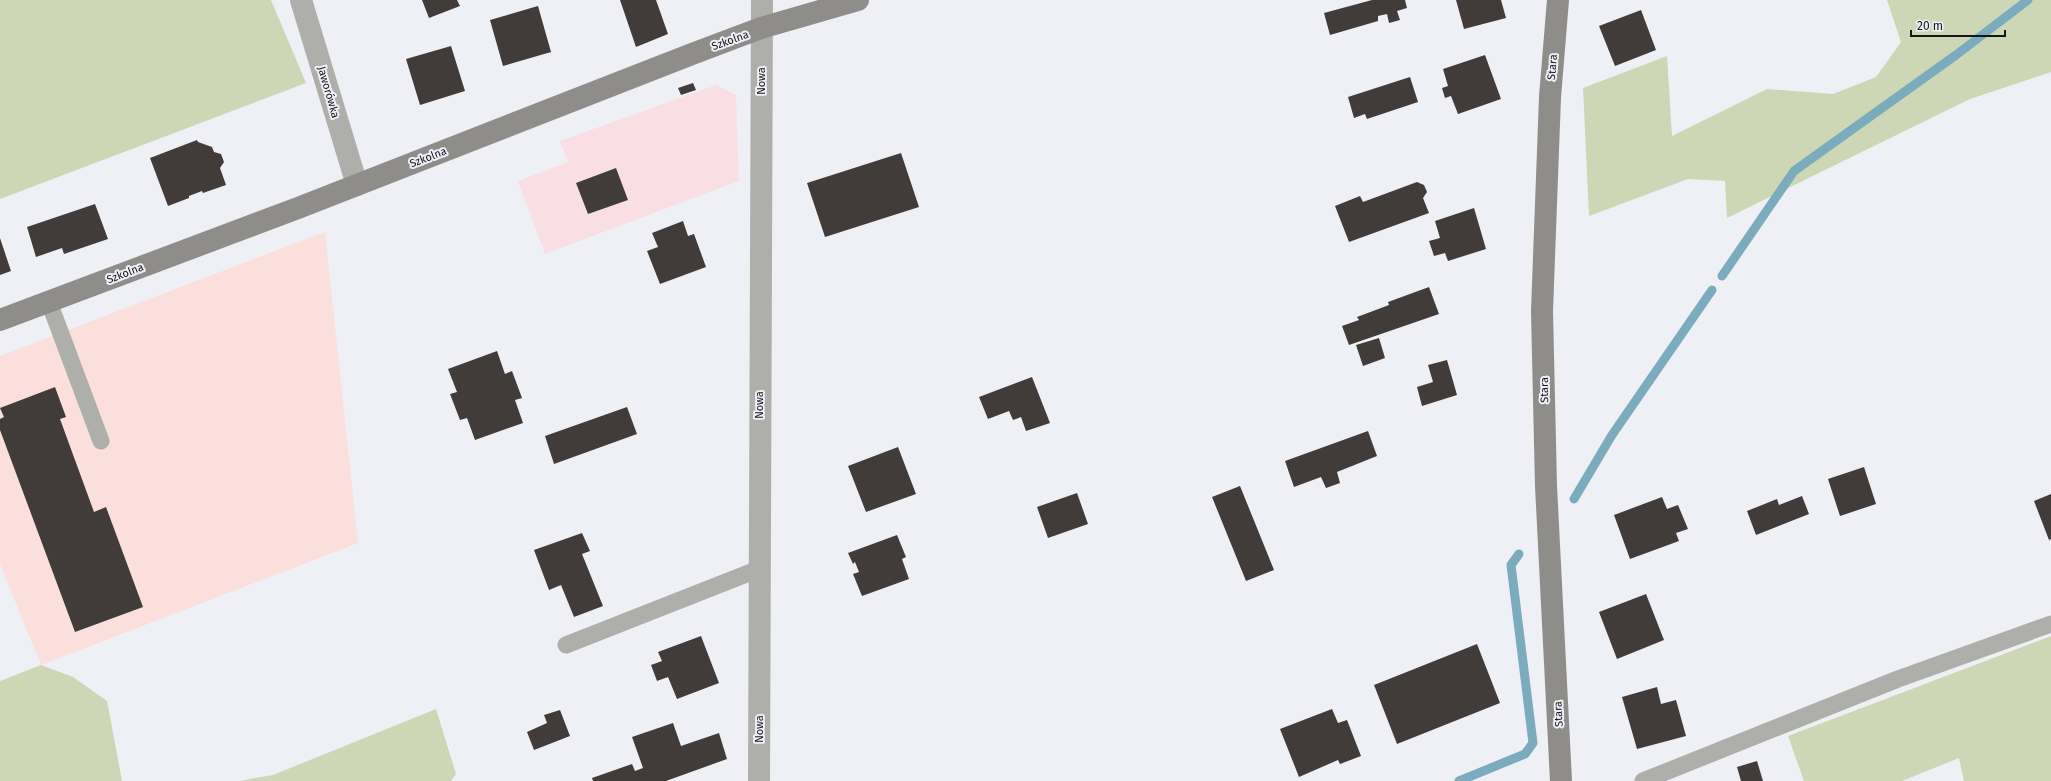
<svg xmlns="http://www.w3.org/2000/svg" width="2051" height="781" font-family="'Fira Sans',sans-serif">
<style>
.commercial{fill:#f9dfe3}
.education{fill:#fadfdc}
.green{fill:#cdd7b5}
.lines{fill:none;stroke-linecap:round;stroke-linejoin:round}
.stream{stroke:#7aacbd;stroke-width:9}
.building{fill:#413c3a}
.lane{stroke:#aeaeab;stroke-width:17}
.street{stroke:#aeaeab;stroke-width:22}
.secondary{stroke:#8e8d8a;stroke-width:22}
.labels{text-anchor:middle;stroke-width:4;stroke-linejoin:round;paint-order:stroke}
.street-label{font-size:11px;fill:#141516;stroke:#eef0f6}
</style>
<rect width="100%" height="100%" fill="#eef0f6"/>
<path class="commercial" d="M 716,85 L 736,95 L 739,181 L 545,254 L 518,181 L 568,162 L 560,141 Z"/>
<path class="education" d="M 325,232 L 358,543 L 41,665 L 0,564 L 0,356 Z"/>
<path class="green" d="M 0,0 L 271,0 L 306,83 L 0,199 Z
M 1887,0 L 2051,0 L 2051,72 L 1970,99 L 1727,218 L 1725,181 L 1688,179 L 1589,216 L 1583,88 L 1667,56 L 1672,136 L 1767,89 L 1833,94 L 1876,77 L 1901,42 Z
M 2051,636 L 2051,781 L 1964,781 L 1959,758 L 1902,781 L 1804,781 L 1788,736 Z
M 41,665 L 73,677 L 107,701 L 122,781 L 0,781 L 0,681 Z
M 436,709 L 456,774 L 451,781 L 239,781 L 273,775 Z"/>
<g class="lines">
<path class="stream" d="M 1722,276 L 1794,171 L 1956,55 L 2028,0
M 1574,499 L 1612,435 L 1712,290
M 1459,781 L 1525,754 L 1533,743 L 1511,565 L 1519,554"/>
</g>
<path class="building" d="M 422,0 L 457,0 L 460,6 L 429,18 Z
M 620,0 L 656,0 L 668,34 L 636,47 Z
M 1372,0 L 1405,0 L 1407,8 L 1397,11 L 1400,20 L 1389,23 L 1387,14 L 1378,16 L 1378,21 L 1330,35 L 1324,13 Z
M 1456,0 L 1501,0 L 1506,18 L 1464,29 Z
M 538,6 L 551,52 L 503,66 L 490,20 Z
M 1641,10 L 1656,50 L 1615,66 L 1599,26 Z
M 451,46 L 465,91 L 420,105 L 406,59 Z
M 1485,55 L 1501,99 L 1458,114 L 1451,96 L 1445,98 L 1442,88 L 1448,86 L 1443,69 Z
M 1410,77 L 1418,102 L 1367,119 L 1365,114 L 1354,118 L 1348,97 Z
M 693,83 L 696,90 L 681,95 L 678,88 Z
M 197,140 L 198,142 L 212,147 L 214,152 L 221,154 L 224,162 L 220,168 L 226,185 L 203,193 L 202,191 L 189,196 L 189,198 L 168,206 L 150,158 Z
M 901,153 L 919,207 L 825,237 L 807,183 Z
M 616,168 L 628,200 L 588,214 L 576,183 Z
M 1417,182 L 1424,185 L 1427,192 L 1423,198 L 1429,213 L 1349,242 L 1335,206 L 1360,196 L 1363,202 Z
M 95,204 L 108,239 L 64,254 L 62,248 L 36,257 L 27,227 Z
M 1474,208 L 1486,249 L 1448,261 L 1445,253 L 1434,256 L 1429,241 L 1440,238 L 1435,221 Z
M 683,221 L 688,236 L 694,234 L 706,267 L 660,284 L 647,251 L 658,247 L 652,233 Z
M 0,238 L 11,271 L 0,275 Z
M 1429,287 L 1439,314 L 1349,345 L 1342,326 L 1359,320 L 1357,317 L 1389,305 L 1388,302 Z
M 1379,338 L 1385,358 L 1363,366 L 1356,345 Z
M 497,351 L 505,374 L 512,371 L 522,398 L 515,400 L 523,423 L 475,440 L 467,418 L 460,420 L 450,394 L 457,392 L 448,369 Z
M 1447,360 L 1457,395 L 1422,406 L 1417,387 L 1433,382 L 1428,365 Z
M 1032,377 L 1050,423 L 1026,431 L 1021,417 L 1013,420 L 1009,411 L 988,419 L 979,397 Z
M 55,387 L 66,417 L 60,419 L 94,512 L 106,507 L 143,607 L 75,632 L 0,430 L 0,419 L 4,417 L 0,408 Z
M 627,407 L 637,434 L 554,464 L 545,436 Z
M 1368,431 L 1377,456 L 1337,472 L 1340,483 L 1326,488 L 1321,477 L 1294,487 L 1285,461 Z
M 898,447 L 916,494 L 866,512 L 848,466 Z
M 1864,467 L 1876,504 L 1840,516 L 1828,479 Z
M 1240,486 L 1274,570 L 1246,581 L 1212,497 Z
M 1077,493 L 1088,524 L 1048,538 L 1037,507 Z
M 2051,494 L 2051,539 L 2049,540 L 2034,501 Z
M 1802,496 L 1809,514 L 1756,535 L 1747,511 L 1777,499 L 1779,505 Z
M 1662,497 L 1667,509 L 1678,505 L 1688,529 L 1676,533 L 1679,541 L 1630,559 L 1614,515 Z
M 582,533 L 590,551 L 582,554 L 603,606 L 574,617 L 561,585 L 549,590 L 534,550 Z
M 897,535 L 906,557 L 902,559 L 909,579 L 862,596 L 853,574 L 859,572 L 855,562 L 853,564 L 848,553 Z
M 1646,594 L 1664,640 L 1617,659 L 1599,612 Z
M 701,636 L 719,683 L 677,699 L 668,677 L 657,681 L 651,665 L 662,661 L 658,652 Z
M 1477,644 L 1500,703 L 1397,744 L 1374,685 Z
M 1657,687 L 1661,704 L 1676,700 L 1686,736 L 1637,749 L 1622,697 Z
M 1332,709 L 1338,723 L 1347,720 L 1361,756 L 1340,764 L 1338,760 L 1299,777 L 1280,729 Z
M 560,710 L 570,736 L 534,750 L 527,732 L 547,723 L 544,715 Z
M 673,723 L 681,746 L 719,733 L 727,759 L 666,781 L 593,781 L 592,778 L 632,764 L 635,771 L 643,768 L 632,737 Z
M 1757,761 L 1763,781 L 1741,781 L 1737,767 Z"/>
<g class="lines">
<path class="lane" d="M 49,302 L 101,441
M 566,645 L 759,569
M 1643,781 L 1898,679 L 2051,624"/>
<path class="street" d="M 301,0 L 357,185
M 759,781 L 762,0"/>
<path class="secondary" d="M 1558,0 L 1550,97 L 1542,311 L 1546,486 L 1561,781
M 0,320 L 298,208 L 692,54 L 761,28 L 858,0"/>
</g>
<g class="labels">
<g class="street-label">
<text transform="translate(730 40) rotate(-20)" y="4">Szkolna</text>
<text transform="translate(1552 67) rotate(-85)" y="4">Stara</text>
<text transform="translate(761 81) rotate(-90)" y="4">Nowa</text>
<text transform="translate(329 92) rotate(74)" y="4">Jaworówka</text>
<text transform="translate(428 157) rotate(-21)" y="4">Szkolna</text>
<text transform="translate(125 273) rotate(-21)" y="4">Szkolna</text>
<text transform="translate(1544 390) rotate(-91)" y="4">Stara</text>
<text transform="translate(759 405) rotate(-90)" y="4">Nowa</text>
<text transform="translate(1558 714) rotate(-93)" y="4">Stara</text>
<text transform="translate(759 729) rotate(-90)" y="4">Nowa</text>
</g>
</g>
<path d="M1911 30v6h94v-6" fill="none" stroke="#141516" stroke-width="2"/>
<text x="1917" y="30" font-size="12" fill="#141516" stroke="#eef0f6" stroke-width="3" paint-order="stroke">20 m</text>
</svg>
